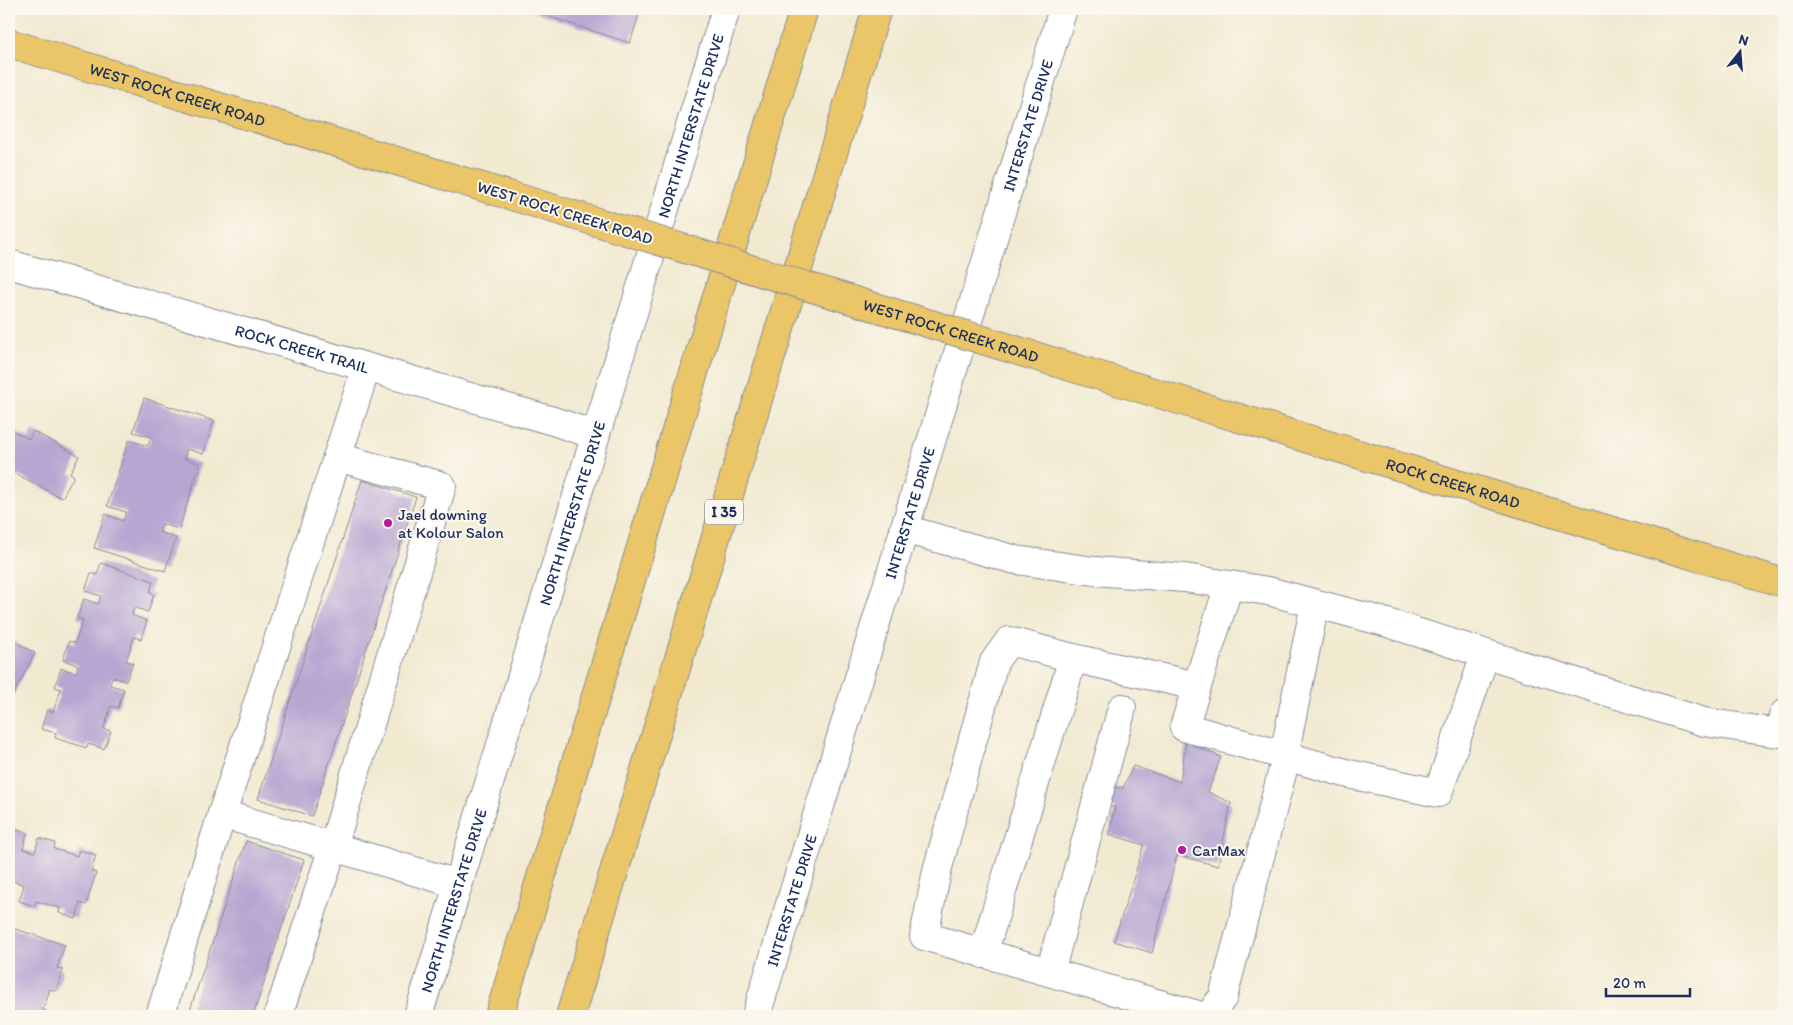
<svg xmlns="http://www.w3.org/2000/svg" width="1793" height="1025" font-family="Itim,sans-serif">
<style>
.building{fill:#b6a6d1}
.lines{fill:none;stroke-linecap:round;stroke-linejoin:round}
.minor-casing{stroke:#868c97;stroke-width:30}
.major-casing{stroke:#868c97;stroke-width:30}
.highway-casing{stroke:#868c97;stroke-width:30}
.minor{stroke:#fff;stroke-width:28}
.major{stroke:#ebc669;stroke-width:28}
.highway{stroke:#ebc669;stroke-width:28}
.major-bridge-casing{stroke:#868c97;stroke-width:30;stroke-linecap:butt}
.major-bridge{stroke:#ebc669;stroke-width:28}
.poi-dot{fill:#b5179e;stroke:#fbf7ec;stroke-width:2}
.labels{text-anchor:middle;stroke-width:4;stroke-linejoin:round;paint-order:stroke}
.shield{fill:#fbf7ec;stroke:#5e6b89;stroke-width:1}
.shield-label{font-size:15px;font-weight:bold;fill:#1b2f5e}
.street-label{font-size:16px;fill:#1b2f5e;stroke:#fbf7ec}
.poi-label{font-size:16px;fill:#1b2f5e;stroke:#fbf7ec;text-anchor:start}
</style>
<rect width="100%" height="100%" fill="#fbf7ec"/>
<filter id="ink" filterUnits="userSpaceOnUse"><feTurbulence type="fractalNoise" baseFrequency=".02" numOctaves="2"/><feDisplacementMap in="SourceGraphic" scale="10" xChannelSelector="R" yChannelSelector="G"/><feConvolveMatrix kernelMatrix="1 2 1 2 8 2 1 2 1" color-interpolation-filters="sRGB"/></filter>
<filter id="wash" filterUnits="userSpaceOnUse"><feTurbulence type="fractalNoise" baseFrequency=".0096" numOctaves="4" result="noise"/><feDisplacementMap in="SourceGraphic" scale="20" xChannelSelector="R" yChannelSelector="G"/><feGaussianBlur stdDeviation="1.12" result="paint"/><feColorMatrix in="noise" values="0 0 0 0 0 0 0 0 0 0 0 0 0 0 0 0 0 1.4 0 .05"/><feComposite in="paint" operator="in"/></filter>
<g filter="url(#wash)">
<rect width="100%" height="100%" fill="#f1e9d0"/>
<g id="blocks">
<path class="building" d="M 525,9 L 641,9 L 630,43 Z
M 144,398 L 214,421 L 203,454 L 187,449 L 184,458 L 200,464 L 179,529 L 162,524 L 159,532 L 176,538 L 165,571 L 94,548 L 105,514 L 123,521 L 126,512 L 107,506 L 129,440 L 148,446 L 151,437 L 133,432 Z
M 11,430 L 29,439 L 33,431 L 79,456 L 70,473 L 74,476 L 62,498 L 9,470 L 9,434 Z
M 362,480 L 416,497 L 312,816 L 258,799 Z
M 101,563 L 153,581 L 150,592 L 154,594 L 148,612 L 134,607 L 132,615 L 147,621 L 141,639 L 134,637 L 126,661 L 133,663 L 126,681 L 112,677 L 110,685 L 124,689 L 118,708 L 111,706 L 104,729 L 111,731 L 104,749 L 88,744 L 87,748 L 55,738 L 56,733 L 41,729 L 47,710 L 53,712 L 61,689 L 55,687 L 61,668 L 76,673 L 78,665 L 63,660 L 69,641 L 75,643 L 83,620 L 77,618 L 84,599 L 98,604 L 101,596 L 85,591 L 91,573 L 97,575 Z
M 9,639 L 35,653 L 9,703 Z
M 1186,742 L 1221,757 L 1208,792 L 1231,803 L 1218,866 L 1177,855 L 1152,953 L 1114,941 L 1144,845 L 1109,834 L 1115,807 L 1105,807 L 1110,787 L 1123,788 L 1133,766 L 1180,782 Z
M 11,828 L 27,833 L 23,849 L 35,852 L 39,838 L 55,843 L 54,849 L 77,856 L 79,850 L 96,855 L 91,871 L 96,873 L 86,905 L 80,903 L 76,919 L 59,913 L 60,908 L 36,901 L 34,906 L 19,901 L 24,885 L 13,881 L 9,893 L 9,834 Z
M 246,841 L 304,860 L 253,1016 L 188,1016 Z
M 9,927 L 65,945 L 57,968 L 63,970 L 56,991 L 50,989 L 43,1010 L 49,1013 L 48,1016 L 9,1016 Z"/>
</g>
</g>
<g filter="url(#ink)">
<use href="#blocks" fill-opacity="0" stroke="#868c97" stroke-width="1"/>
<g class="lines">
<defs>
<g id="minor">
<path id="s1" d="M 9,264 L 553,421 L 595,435"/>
<path d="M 366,368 L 222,814 L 458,884"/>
<path d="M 904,529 L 1016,560 L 1095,571 L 1185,578 L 1268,591 L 1381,621 L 1704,722 L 1778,733 L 1784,714"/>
<path d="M 1229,585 L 1184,727 L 1349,774 L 1438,793 L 1485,655"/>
<path d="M 1197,686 L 1073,658 L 1009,641 L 994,662 L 937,871 L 924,936 L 1201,1016"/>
<path d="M 983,954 L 1073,658"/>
<path d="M 1050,972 L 1122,708"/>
<path d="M 160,1016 L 222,814"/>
<path d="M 278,1016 L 333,847 L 442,486 L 337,457"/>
<path id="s2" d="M 418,1016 L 726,9"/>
<path id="s3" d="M 756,1016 L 1063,9"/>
<path d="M 1209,1016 L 1223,997 L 1286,758 L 1284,755 L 1315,604"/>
</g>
<g id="major">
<path id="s4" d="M 9,43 L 515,197"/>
<path id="s5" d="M 1120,382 L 1784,583"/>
</g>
<path id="highway" d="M 499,1016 L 804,9
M 570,1016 L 877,9"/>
</defs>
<use href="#minor" class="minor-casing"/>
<use href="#major" class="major-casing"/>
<use href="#highway" class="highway-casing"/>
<use href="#minor" class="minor"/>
<use href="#major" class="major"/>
<use href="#highway" class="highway"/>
<defs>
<g id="major-bridge">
<path id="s6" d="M 515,197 L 1120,382"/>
</g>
</defs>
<use href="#major-bridge" class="major-bridge-casing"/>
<use href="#major-bridge" class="major-bridge"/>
</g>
</g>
<g class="poi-dot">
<circle cx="388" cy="523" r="5"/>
<circle cx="1182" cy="850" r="5"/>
</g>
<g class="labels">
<rect class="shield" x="705" y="499.5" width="38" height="25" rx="4"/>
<g class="shield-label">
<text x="724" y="517">I 35</text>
</g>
<g class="street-label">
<text dy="6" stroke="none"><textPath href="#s4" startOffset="176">WEST ROCK CREEK ROAD</textPath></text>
<text dy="6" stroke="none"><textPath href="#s2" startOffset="931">NORTH INTERSTATE DRIVE</textPath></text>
<text dy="6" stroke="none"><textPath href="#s3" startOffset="931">INTERSTATE DRIVE</textPath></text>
<text transform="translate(565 212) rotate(17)" y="6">WEST ROCK CREEK ROAD</text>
<text dy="6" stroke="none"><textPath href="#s6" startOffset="456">WEST ROCK CREEK ROAD</textPath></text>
<text dy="6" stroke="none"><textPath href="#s1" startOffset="305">ROCK CREEK TRAIL</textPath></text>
<text dy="6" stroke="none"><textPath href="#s5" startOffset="348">ROCK CREEK ROAD</textPath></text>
<text dy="6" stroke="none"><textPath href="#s2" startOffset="526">NORTH INTERSTATE DRIVE</textPath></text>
<text dy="6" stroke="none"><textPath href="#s3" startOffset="526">INTERSTATE DRIVE</textPath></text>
<text dy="6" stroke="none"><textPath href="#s2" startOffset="121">NORTH INTERSTATE DRIVE</textPath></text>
<text dy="6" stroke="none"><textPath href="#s3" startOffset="121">INTERSTATE DRIVE</textPath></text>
</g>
<g class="poi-label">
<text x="398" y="520">Jael downing<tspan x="398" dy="18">at Kolour Salon</tspan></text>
<text x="1192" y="856">CarMax</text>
</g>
</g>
<rect width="1793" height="1025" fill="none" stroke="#fbf7ec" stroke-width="30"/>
<g transform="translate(1740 52) rotate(17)" stroke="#fbf7ec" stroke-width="4" paint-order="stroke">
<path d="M0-4L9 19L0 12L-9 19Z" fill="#1b2f5e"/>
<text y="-8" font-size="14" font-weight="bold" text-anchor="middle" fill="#1b2f5e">N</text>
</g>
<path d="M1606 988v8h84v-8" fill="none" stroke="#1b2f5e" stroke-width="2.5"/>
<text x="1613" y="988" font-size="15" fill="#1b2f5e" stroke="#fbf7ec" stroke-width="4" paint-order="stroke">20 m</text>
</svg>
